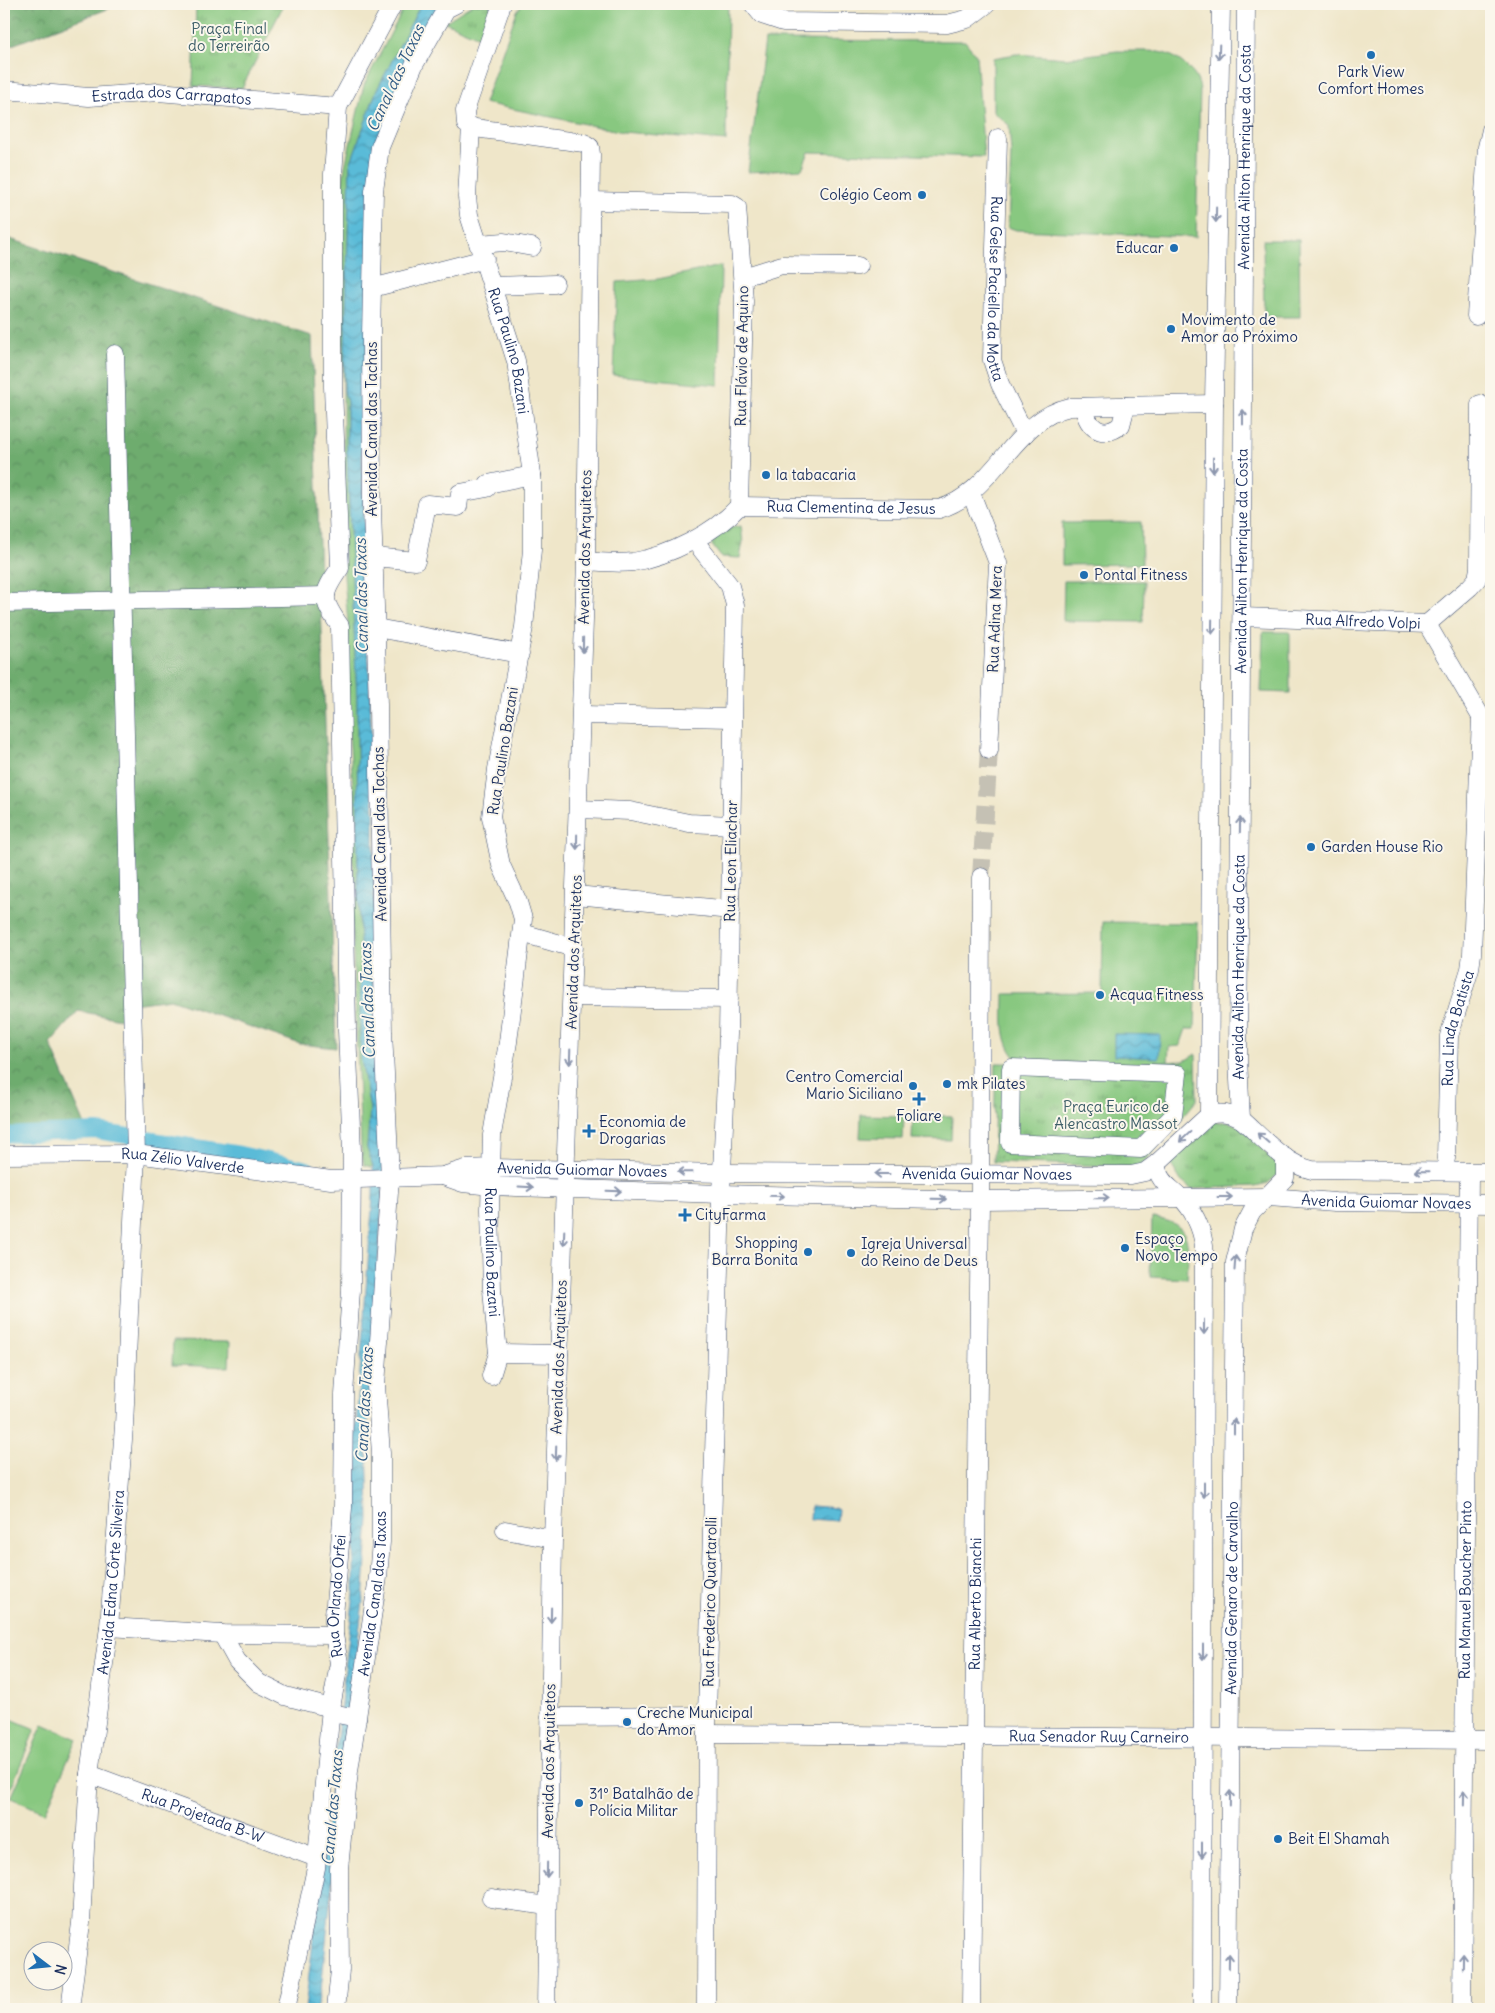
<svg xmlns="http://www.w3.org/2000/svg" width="1495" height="2013" font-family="Delius,sans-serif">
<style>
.grass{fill:#88c880;stroke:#527c6f}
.forest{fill:url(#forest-crowns);stroke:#446e66}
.park{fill:url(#park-tufts);stroke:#527c6f}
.water{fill:url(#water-waves);stroke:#3a759b}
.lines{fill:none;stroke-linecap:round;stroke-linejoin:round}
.canal{stroke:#5abbd8;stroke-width:16}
.minor-tunnel{stroke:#c5c1b4;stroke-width:18;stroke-dasharray:18 9;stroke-linecap:butt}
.minor-casing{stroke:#3b4a6e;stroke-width:19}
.minor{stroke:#fff;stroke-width:18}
.oneway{stroke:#8d97ae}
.poi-dot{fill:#1f6fb2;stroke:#fbf7ec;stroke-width:2}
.labels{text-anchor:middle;stroke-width:4;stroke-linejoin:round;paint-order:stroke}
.park-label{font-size:15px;fill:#3c5d68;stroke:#fbf7ec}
.poi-label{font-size:15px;fill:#1b2f5e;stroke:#fbf7ec;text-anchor:start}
.street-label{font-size:15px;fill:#1b2f5e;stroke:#fbf7ec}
.water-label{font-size:16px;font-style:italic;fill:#2e5983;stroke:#fbf7ec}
</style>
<defs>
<pattern id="forest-crowns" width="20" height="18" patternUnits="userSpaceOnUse" patternTransform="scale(1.25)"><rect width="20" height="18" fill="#6eac6e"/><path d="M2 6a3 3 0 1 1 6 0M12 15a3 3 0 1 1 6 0" fill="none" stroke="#5a8c5e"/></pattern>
<pattern id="park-tufts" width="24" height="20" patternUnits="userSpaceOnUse" patternTransform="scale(1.25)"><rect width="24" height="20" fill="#88c880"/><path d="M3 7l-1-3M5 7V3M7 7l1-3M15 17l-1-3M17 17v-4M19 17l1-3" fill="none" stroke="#6ea36c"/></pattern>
<pattern id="water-waves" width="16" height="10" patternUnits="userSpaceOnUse" patternTransform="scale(1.25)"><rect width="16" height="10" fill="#5abbd8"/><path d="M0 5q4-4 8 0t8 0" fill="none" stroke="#4a98b2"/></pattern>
</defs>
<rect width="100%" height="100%" fill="#fbf7ec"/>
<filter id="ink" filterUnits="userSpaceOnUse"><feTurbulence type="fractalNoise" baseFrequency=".02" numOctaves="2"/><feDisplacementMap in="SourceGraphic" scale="10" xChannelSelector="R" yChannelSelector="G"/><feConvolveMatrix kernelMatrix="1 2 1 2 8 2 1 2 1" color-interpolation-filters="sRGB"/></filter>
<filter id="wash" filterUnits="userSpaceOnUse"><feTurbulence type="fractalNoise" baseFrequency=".0096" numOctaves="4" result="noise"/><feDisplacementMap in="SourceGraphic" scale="20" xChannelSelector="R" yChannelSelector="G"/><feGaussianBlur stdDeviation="1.12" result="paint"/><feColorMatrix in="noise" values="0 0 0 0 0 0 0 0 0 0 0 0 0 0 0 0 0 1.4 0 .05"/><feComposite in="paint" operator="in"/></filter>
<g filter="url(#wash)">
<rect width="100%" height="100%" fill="#efe6c9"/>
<path class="grass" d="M 406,4 L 421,4 L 376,92 L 350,165 L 344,390 L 347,402 L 347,452 L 357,700 L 358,889 L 361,965 L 360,1035 L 361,1059 L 370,1109 L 367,1148 L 373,1166 L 371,1167 L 364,1165 L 361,1147 L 351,900 L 354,870 L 350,840 L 353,788 L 346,692 L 348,623 L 344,576 L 342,190 L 345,166 L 364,85 Z
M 523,4 L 728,4 L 726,141 L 623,132 L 484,103 L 517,11 Z
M 765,40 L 965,41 L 976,55 L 984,157 L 809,152 L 802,169 L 748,172 Z
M 1117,51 C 1146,52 1167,46 1188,68 C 1195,75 1198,79 1200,89 L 1196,237 L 1016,230 L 1008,227 L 1011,153 L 1009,125 L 993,112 L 993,58 L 1016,54 L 1066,58 Z
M 1263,240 L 1299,240 L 1300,317 L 1264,317 Z
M 721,266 L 719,385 L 613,375 L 617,282 L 658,279 Z
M 1141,522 L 1142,564 L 1062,565 L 1062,523 Z
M 1064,581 L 1144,581 L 1143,622 L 1063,621 Z
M 1263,632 L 1290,632 L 1290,693 L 1261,692 Z
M 1103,922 L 1198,923 L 1195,1029 L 1186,1029 L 1180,1046 L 1169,1047 L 1168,1062 L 1163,1066 L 1018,1060 C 1000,1042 1004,1017 1004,994 L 1102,993 Z
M 861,1115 L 904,1116 L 903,1139 L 860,1138 Z
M 913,1115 L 952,1116 L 951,1140 L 912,1139 Z
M 1152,1218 C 1193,1222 1189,1245 1187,1279 L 1150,1277 Z
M 173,1341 L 230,1342 L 229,1367 L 172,1365 Z
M 4,1716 L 35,1729 L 4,1805 Z
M 43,1724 L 77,1739 L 45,1813 L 11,1798 Z"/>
<path class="forest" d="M 4,4 L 121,4 L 4,48 Z
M 4,237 L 312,336 L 336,1048 L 300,1044 L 170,999 L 133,1004 L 120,1019 L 78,1011 L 50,1043 L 85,1125 L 4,1128 Z"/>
<path class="park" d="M 196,4 L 284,4 L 242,88 L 193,86 Z
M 473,4 L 493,4 L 479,37 L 445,22 Z
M 741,526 L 743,542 L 740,558 L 721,557 L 711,544 L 724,529 Z
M 1196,1054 L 1197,1100 L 1140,1167 L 993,1162 L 996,1063 L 1111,1064 L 1184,1061 Z
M 1204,1122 L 1229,1122 L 1244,1128 L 1282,1171 L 1268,1183 L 1255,1186 L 1191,1189 L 1181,1181 L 1170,1163 Z"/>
<path class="water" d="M 421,4 L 441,4 L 389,106 L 363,392 L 362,458 L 374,816 L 374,1030 L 381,1146 L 385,1154 L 367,1438 L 369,1519 L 363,1602 L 341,1769 L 332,1884 L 321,1990 L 316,2009 L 305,2009 L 354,1593 L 355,1438 L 373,1195 L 373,1166 L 367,1148 L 370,1109 L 361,1059 L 360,1035 L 361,965 L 358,889 L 357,700 L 347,452 L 347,402 L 344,390 L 350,165 L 376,92 Z
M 1114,1034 L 1160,1035 L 1159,1058 L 1114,1056 Z
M 811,1506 L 838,1508 L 837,1521 L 810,1519 Z"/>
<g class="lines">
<path class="canal" d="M 4,1135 L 97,1131 L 240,1154 L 307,1169"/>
</g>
</g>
<g filter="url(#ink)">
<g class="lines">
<path class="minor-tunnel" d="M 981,877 L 989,750"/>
<defs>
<g id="minor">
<path d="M 502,4 L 465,111 L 466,124 L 475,128 L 584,143 L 590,147 L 591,154 L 586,561 L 553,1539 L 546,2009"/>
<path d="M 753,4 L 762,15 L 783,22 L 947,24 L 967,19 L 987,4"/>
<path id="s1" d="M 4,90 L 89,97 L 158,92 L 338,107"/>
<path id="s2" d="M 471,127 L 467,197 L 469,215 L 516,361 L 532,475 L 532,550 L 524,627 L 497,769 L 491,817 L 501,865 L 518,902 L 523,919 L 508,1042 L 492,1135 L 490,1209 L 492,1290 L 498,1353 L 491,1376"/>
<path id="s3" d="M 998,138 L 992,360 L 1000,384 L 1025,434"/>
<path d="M 590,201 L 732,204 L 737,207 L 744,301 L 739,506"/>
<path d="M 479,244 L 504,242 L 532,247"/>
<path d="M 743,277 L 782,265 L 858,266"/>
<path d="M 493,286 L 555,284"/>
<path d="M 372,288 L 485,259"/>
<path d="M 1476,316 L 1487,147 L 1491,130"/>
<path d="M 1084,407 C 1087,427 1102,440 1121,425 L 1126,406"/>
<path d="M 971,493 L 998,563 L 989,750"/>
<path d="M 694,540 L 730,586 L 735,605 L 728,1034 L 721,1194 L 707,1716 L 706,2009"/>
<path d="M 374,557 L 416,561 L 427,504 L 458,507 L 460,493 L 487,488 L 488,484 L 532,475"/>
<path id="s4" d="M 586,561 C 601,562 618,564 633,562 C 669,556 715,533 739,506 L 939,509 C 995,493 1013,419 1070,407 L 1214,404"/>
<path d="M 4,603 L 326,596"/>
<path id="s5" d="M 1242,617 L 1427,624 L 1481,717 L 1491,722"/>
<path d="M 1427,624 L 1470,587 L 1477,579 L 1479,568 L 1480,404"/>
<path d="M 376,628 L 520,654"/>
<path d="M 582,715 L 732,718"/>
<path d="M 578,809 L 630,811 L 689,823 L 731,825"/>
<path d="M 576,895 L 731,910"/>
<path d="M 522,933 L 574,948"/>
<path d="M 572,997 L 729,999"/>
<path d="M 1011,1068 L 1178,1074 L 1173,1116 L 1141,1149 L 1010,1143 Z"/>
<path d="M 1209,1115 L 1214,404 L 1221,4"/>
<path id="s6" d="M 1241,1119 L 1238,1059 L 1246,4"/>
<path id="s7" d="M 4,1155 L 136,1154 L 331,1180 L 443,1176 L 465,1169 L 491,1168 L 722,1173 L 1131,1175 L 1145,1172 L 1156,1164 L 1209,1115 C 1220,1112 1230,1113 1241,1119 C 1262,1137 1284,1164 1312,1170 L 1491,1172"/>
<path id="s8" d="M 1446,1159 L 1449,1036 L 1470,969 L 1472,954 L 1481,717"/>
<path d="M 1156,1164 C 1159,1182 1168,1185 1180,1197 C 1193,1209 1202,1228 1204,1246 L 1202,2009"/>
<path id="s9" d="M 443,1176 L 463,1183 L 491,1186 L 721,1194 L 980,1200 L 1269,1197 L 1335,1202 L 1491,1204"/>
<path d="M 498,1353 L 559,1354"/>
<path d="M 505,1530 L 553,1539"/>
<path d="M 109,1627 L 222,1634 L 334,1635"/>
<path d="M 222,1634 L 237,1661 L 259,1683 L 285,1696 L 331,1708 L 337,1714 L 357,1718"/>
<path d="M 550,1717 L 707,1716"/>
<path id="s10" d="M 707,1734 L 1491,1740"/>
<path id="s11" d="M 89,1774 L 317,1858"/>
<path d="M 491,1898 L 547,1906"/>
<path id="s12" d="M 70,2009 L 81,1923 L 89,1774 L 109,1627 L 124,1426 L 136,1154 L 115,354"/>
<path id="s13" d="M 286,2009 L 316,1868 L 331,1708 L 339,1663 L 334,1635 L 334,1616 L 343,1508 L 344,1395 L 351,1290 L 352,1152 L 347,1030 L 340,626 C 321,599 321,595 340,568 L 333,387 L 333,174 L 338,107 L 393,4"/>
<path id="s14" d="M 336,2009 L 340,1970 L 339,1869 L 343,1827 L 349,1771 L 378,1577 L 381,1542 L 381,1453 L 376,1386 L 390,1177 L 383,1032 L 378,705 L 372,508 L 371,336 L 374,191 L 380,147 L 414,65 L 446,9 L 456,4"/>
<path id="s15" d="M 971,2009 L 980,1200 L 981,877"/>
<path id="s16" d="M 1228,2009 L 1235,1262 L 1243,1229 L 1252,1212 L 1285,1178 L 1285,1157"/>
<path id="s17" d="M 1462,2009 L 1469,1172"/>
</g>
</defs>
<use href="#minor" class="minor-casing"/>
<use href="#minor" class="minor"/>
</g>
<defs><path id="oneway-shaft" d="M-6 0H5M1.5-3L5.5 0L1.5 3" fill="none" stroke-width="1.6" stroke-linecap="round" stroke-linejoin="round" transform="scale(1.25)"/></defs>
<g class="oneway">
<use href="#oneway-shaft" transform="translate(1219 52) rotate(92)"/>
<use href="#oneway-shaft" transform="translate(1216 215) rotate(91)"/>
<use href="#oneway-shaft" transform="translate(1243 417) rotate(-90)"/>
<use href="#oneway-shaft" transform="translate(1213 465) rotate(90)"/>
<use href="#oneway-shaft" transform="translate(1212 627) rotate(91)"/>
<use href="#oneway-shaft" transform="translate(583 645) rotate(91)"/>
<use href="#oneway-shaft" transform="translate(1240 825) rotate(-89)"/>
<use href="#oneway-shaft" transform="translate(577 842) rotate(91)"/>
<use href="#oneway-shaft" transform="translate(570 1057) rotate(92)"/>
<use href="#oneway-shaft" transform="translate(1185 1137) rotate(137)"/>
<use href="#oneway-shaft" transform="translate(1263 1138) rotate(-139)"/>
<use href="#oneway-shaft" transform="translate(1422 1171) rotate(-179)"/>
<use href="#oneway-shaft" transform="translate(685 1172) rotate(-179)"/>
<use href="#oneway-shaft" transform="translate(882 1174) rotate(-180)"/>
<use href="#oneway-shaft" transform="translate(526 1187) rotate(3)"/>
<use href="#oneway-shaft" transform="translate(614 1191) rotate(2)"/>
<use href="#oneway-shaft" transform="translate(777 1196) rotate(1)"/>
<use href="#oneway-shaft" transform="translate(1225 1197)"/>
<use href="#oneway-shaft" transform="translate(1102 1198) rotate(-1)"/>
<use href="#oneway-shaft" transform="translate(939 1199) rotate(1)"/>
<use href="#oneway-shaft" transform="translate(564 1238) rotate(92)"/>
<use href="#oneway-shaft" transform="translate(1235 1263) rotate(-86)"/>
<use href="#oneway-shaft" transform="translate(1204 1327) rotate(90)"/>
<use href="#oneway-shaft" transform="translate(1234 1426) rotate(-90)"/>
<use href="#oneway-shaft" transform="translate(556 1453) rotate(92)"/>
<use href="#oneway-shaft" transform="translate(1204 1490) rotate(90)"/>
<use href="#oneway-shaft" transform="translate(551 1615) rotate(91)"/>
<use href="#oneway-shaft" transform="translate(1203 1652) rotate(90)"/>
<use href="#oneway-shaft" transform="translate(1230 1798) rotate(-89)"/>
<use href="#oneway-shaft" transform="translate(1464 1798) rotate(-89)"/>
<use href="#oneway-shaft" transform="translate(1202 1850) rotate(90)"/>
<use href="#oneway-shaft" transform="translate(547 1870) rotate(91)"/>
<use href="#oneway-shaft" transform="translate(1229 1961) rotate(-89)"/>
<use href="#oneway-shaft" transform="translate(1463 1961) rotate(-89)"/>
</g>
</g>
<g class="poi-dot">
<circle cx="1371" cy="55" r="5"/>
<circle cx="922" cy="195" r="5"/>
<circle cx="1174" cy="248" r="5"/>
<circle cx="1171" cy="329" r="5"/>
<circle cx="766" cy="475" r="5"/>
<circle cx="1084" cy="575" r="5"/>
<circle cx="1311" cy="847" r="5"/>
<circle cx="1100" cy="995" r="5"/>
<circle cx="947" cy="1084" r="5"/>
<circle cx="913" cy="1086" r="5"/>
<path d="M916.5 1091.5h5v5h5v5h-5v5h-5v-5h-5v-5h5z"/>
<path d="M586.5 1123.5h5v5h5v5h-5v5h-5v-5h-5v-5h5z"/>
<path d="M682.5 1207.5h5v5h5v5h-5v5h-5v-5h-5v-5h5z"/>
<circle cx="1125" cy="1248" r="5"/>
<circle cx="808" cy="1252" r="5"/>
<circle cx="851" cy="1253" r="5"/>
<circle cx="627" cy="1722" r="5"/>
<circle cx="579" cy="1803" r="5"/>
<circle cx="1278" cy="1839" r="5"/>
</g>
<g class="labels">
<g class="park-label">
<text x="229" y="34">Praça Final<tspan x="229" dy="17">do Terreirão</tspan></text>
<text x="1116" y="1112">Praça Eurico de<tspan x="1116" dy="17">Alencastro Massot</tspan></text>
</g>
<g class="poi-label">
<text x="1371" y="77" text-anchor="middle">Park View<tspan x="1371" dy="17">Comfort Homes</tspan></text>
<text x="912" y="200" text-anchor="end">Colégio Ceom</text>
<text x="1164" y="253" text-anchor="end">Educar</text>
<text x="1181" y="325">Movimento de<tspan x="1181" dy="17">Amor ao Próximo</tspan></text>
<text x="776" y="480">la tabacaria</text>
<text x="1094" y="580">Pontal Fitness</text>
<text x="1321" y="852">Garden House Rio</text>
<text x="1110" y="1000">Acqua Fitness</text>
<text x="903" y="1082" text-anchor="end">Centro Comercial<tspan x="903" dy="17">Mario Siciliano</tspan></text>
<text x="957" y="1089">mk Pilates</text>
<text x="919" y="1121" text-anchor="middle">Foliare</text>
<text x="599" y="1127">Economia de<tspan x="599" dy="17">Drogarias</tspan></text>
<text x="695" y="1220">CityFarma</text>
<text x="1135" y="1244">Espaço<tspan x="1135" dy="17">Novo Tempo</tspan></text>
<text x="798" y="1248" text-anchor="end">Shopping<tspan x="798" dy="17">Barra Bonita</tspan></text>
<text x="861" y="1249">Igreja Universal<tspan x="861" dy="17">do Reino de Deus</tspan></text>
<text x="637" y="1718">Creche Municipal<tspan x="637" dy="17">do Amor</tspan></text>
<text x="589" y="1799">31º Batalhão de<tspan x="589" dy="17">Polícia Militar</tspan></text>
<text x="1288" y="1844">Beit El Shamah</text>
</g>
<g class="street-label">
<text dy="5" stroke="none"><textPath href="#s1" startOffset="168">Estrada dos Carrapatos</textPath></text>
<text dy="5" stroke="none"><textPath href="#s6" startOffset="962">Avenida Ailton Henrique da Costa</textPath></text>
<text dy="5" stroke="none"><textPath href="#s3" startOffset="151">Rua Gelse Paciello da Motta</textPath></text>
<text dy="5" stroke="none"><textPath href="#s2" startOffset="230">Rua Paulino Bazani</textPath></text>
<text transform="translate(742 356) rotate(-89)" y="5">Rua Flávio de Aquino</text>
<text transform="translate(372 429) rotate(-90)" y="5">Avenida Canal das Tachas</text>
<text dy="5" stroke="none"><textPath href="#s4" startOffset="281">Rua Clementina de Jesus</textPath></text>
<text transform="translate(585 547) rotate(-89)" y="5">Avenida dos Arquitetos</text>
<text dy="5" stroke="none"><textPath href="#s6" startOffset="558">Avenida Ailton Henrique da Costa</textPath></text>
<text transform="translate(995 619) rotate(-88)" y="5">Rua Adina Mera</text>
<text dy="5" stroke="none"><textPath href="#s5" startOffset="121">Rua Alfredo Volpi</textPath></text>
<text transform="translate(503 751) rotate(-81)" y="5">Rua Paulino Bazani</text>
<text transform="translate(380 834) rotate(-91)" y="5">Avenida Canal das Tachas</text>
<text transform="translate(731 861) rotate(-89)" y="5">Rua Leon Eliachar</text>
<text transform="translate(574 952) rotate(-88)" y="5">Avenida dos Arquitetos</text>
<text dy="5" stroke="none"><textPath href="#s6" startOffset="152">Avenida Ailton Henrique da Costa</textPath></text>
<text dy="5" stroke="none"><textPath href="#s8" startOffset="132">Rua Linda Batista</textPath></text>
<text dy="5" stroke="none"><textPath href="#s7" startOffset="179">Rua Zélio Valverde</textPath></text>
<text dy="5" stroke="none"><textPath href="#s7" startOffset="581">Avenida Guiomar Novaes</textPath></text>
<text dy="5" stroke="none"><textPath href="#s7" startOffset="986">Avenida Guiomar Novaes</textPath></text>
<text dy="5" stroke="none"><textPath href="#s9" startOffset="945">Avenida Guiomar Novaes</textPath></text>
<text dy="5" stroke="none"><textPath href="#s2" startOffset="1145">Rua Paulino Bazani</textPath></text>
<text transform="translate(559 1357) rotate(-88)" y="5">Avenida dos Arquitetos</text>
<text dy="5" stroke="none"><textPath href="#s12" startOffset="429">Avenida Edna Côrte Silveira</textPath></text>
<text dy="5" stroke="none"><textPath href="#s17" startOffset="419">Rua Manuel Boucher Pinto</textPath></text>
<text dy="5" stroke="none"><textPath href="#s14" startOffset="418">Avenida Canal das Taxas</textPath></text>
<text dy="5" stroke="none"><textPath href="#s13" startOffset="418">Rua Orlando Orfei</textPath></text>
<text dy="5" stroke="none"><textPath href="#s16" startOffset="411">Avenida Genaro de Carvalho</textPath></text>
<text transform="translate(710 1602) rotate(-89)" y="5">Rua Frederico Quartarolli</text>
<text dy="5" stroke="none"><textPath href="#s15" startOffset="405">Rua Alberto Bianchi</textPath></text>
<text dy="5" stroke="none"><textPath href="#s10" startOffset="392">Rua Senador Ruy Carneiro</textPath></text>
<text transform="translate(549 1761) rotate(-89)" y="5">Avenida dos Arquitetos</text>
<text dy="5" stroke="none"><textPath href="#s11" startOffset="121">Rua Projetada B-W</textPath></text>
</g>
<g class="water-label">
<text transform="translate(395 78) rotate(-65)" y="6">Canal das Taxas</text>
<text transform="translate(361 596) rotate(-91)" y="6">Canal das Taxas</text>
<text transform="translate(367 1001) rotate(-92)" y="6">Canal das Taxas</text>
<text transform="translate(364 1405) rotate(-87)" y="6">Canal das Taxas</text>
<text transform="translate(332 1808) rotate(-85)" y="6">Canal das Taxas</text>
</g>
</g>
<rect width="1495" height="2013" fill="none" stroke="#fbf7ec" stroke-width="20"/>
<g transform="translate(48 1966) rotate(106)"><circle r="24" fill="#fbf7ec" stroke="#a1a7b3"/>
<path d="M0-4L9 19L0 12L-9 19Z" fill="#1f6fb2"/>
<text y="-8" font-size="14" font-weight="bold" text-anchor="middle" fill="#1b2f5e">N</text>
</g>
</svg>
